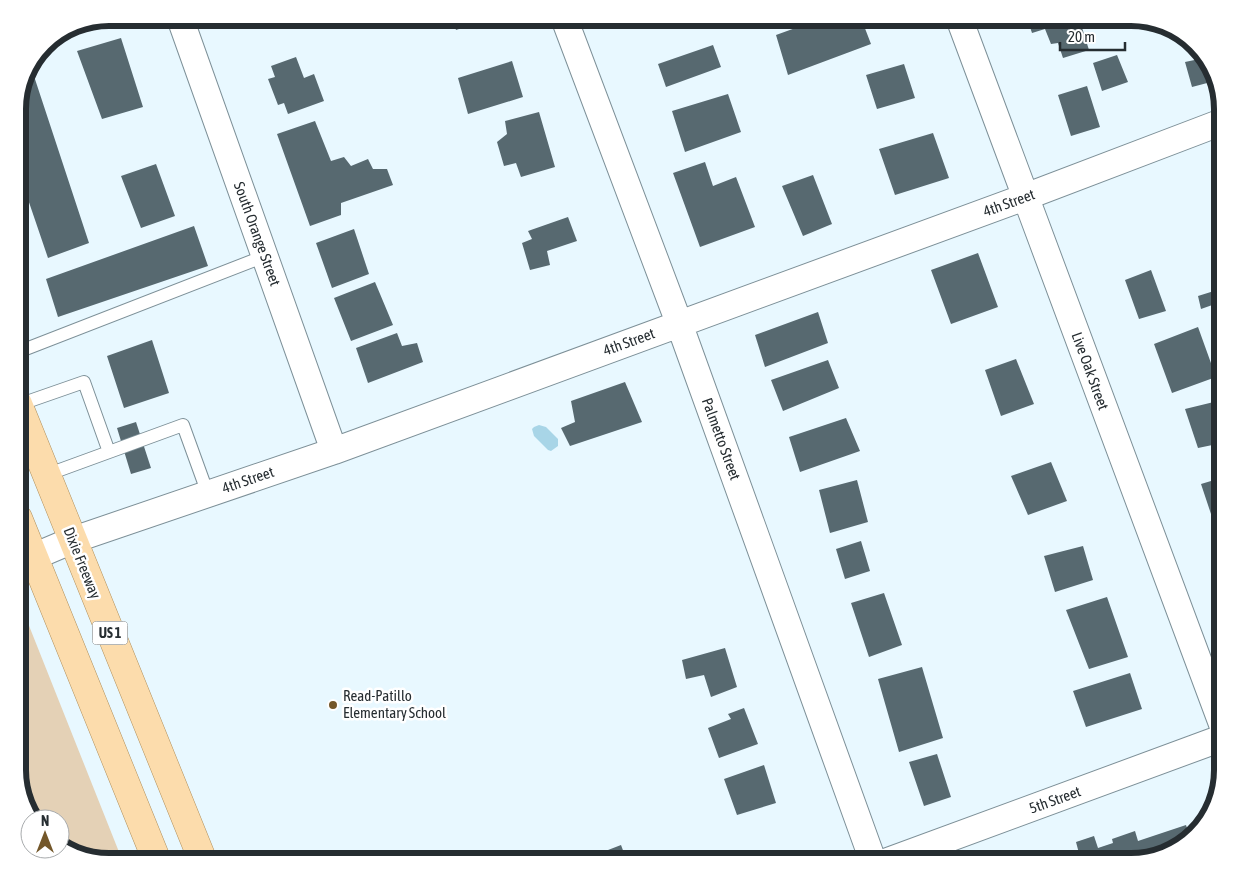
<svg xmlns="http://www.w3.org/2000/svg" width="1240" height="879" font-family="'Asap Condensed',sans-serif">
<style>
.green{fill:#e4d1b6}
.water{fill:#a8d5e7}
.building{fill:#576970}
.lines{fill:none;stroke-linecap:round;stroke-linejoin:round}
.service-casing{stroke:#7d9098;stroke-width:14}
.minor-casing{stroke:#7d9098;stroke-width:28}
.primary-casing{stroke:#b0905d;stroke-width:29}
.service{stroke:#fff;stroke-width:12}
.minor{stroke:#fff;stroke-width:26}
.primary{stroke:#fcdcac;stroke-width:28}
.poi-dot{fill:#73572a;stroke:#fff;stroke-width:2}
.labels{text-anchor:middle;stroke-width:5;stroke-linejoin:round;paint-order:stroke}
.shield{fill:#fff;stroke:#676c6f;stroke-width:1}
.shield-label{font-size:14px;font-weight:bold;fill:#262d31}
.street-label{font-size:15px;fill:#262d31;stroke:#fff}
.poi-label{font-size:15px;fill:#262d31;stroke:#fff;text-anchor:start}
.rim{fill:none;stroke:#262d31;stroke-width:6}
</style>
<rect width="100%" height="100%" fill="#e8f8ff"/>
<path class="green" d="M 18,598 L 121,857 L 123,861 L 109,861 L 60,845 L 60,819 L 34,819 L 27,811 L 18,776 Z"/>
<path class="water" d="M 539,425 L 546,427 L 558,439 L 558,446 L 551,451 L 548,450 L 534,436 L 532,429 L 534,427 Z"/>
<path class="building" d="M 249,18 L 271,18 L 253,26 Z
M 452,18 L 492,18 L 456,30 Z
M 823,18 L 861,18 L 871,44 L 788,75 L 776,35 Z
M 1027,18 L 1079,18 L 1089,50 L 1063,58 L 1058,43 L 1051,44 L 1045,29 L 1032,33 Z
M 121,38 L 143,107 L 102,119 L 77,51 Z
M 713,45 L 721,67 L 666,87 L 658,64 Z
M 1117,55 L 1128,82 L 1102,91 L 1093,63 Z
M 296,57 L 304,78 L 314,74 L 324,101 L 288,114 L 284,103 L 278,105 L 268,79 L 275,77 L 271,66 Z
M 1204,58 L 1211,82 L 1192,87 L 1185,62 Z
M 512,61 L 523,97 L 468,114 L 458,78 Z
M 30,64 L 89,243 L 48,258 L 18,170 L 18,103 L 27,68 Z
M 904,64 L 915,98 L 877,109 L 866,75 Z
M 1087,86 L 1100,127 L 1071,136 L 1058,95 Z
M 728,94 L 741,132 L 685,152 L 672,111 Z
M 539,112 L 555,167 L 521,177 L 516,163 L 504,166 L 497,142 L 507,134 L 505,121 Z
M 315,121 L 331,161 L 344,157 L 351,166 L 368,159 L 373,169 L 387,169 L 393,185 L 341,203 L 341,215 L 310,226 L 277,134 Z
M 933,133 L 949,178 L 895,195 L 879,149 Z
M 705,162 L 713,186 L 736,177 L 755,227 L 700,247 L 673,173 Z
M 156,164 L 175,216 L 141,228 L 121,176 Z
M 813,175 L 832,224 L 803,236 L 782,186 Z
M 568,217 L 577,241 L 547,251 L 550,265 L 530,270 L 522,243 L 532,239 L 528,231 Z
M 194,226 L 208,266 L 58,317 L 46,279 Z
M 354,229 L 369,274 L 332,288 L 316,243 Z
M 978,253 L 998,307 L 951,324 L 931,270 Z
M 1151,270 L 1166,311 L 1139,319 L 1125,280 Z
M 375,282 L 393,325 L 351,341 L 334,298 Z
M 1214,291 L 1218,303 L 1201,309 L 1198,296 Z
M 818,312 L 828,343 L 765,367 L 755,335 Z
M 1198,327 L 1216,377 L 1172,393 L 1154,344 Z
M 397,333 L 402,346 L 417,343 L 423,362 L 368,383 L 356,348 Z
M 152,340 L 169,393 L 124,408 L 107,356 Z
M 1016,359 L 1034,404 L 1001,416 L 985,370 Z
M 828,360 L 839,388 L 783,411 L 771,380 Z
M 625,382 L 642,422 L 570,446 L 561,428 L 575,422 L 571,401 Z
M 1222,400 L 1222,443 L 1198,448 L 1185,409 Z
M 846,418 L 860,451 L 800,472 L 789,437 Z
M 136,422 L 151,468 L 131,474 L 117,428 Z
M 1051,462 L 1067,501 L 1028,515 L 1011,476 Z
M 1221,478 L 1222,482 L 1222,538 L 1218,535 L 1201,484 Z
M 857,480 L 868,522 L 830,533 L 819,490 Z
M 861,541 L 870,571 L 845,579 L 836,549 Z
M 1083,546 L 1093,580 L 1055,592 L 1044,556 Z
M 884,593 L 902,645 L 869,657 L 851,603 Z
M 1107,597 L 1128,657 L 1089,669 L 1066,610 Z
M 725,648 L 737,687 L 711,697 L 704,675 L 686,679 L 682,660 Z
M 922,667 L 943,738 L 899,752 L 878,679 Z
M 1130,673 L 1142,709 L 1086,727 L 1073,691 Z
M 744,708 L 758,744 L 719,758 L 708,728 L 731,719 L 728,714 Z
M 937,754 L 951,797 L 924,806 L 909,762 Z
M 764,765 L 776,803 L 737,815 L 724,779 Z
M 1186,825 L 1190,837 L 1172,852 L 1154,856 L 1153,854 L 1126,861 L 1081,861 L 1076,842 L 1094,836 L 1098,848 L 1113,843 L 1112,839 L 1135,831 L 1138,841 Z
M 621,845 L 627,861 L 597,861 L 595,855 Z
M 447,852 L 451,861 L 424,861 Z
M 1024,856 L 1030,861 L 1020,861 Z"/>
<g class="lines">
<defs>
<path id="service" d="M 18,352 L 265,256
M 18,405 L 84,382 L 109,452
M 46,475 L 183,425 L 208,494"/>
<path id="minor" d="M 180,18 L 334,451
M 564,18 L 679,323 L 873,861
M 959,18 L 1222,724
M 33,557 L 73,540 L 334,451 L 1025,197 L 1222,122
M 888,861 L 1222,738"/>
<path id="primary" d="M 18,404 L 203,861
M 18,518 L 157,861"/>
</defs>
<use href="#service" class="service-casing"/>
<use href="#minor" class="minor-casing"/>
<use href="#primary" class="primary-casing"/>
<use href="#service" class="service"/>
<use href="#minor" class="minor"/>
<use href="#primary" class="primary"/>
</g>
<circle class="poi-dot" cx="333" cy="705" r="5"/>
<g class="labels">
<rect class="shield" x="92.5" y="621.5" width="35" height="23" rx="4"/>
<g class="shield-label">
<text x="110" y="638">US 1</text>
</g>
<g class="street-label">
<text transform="translate(1009 203) rotate(-20)" y="5">4th Street</text>
<text transform="translate(257 234) rotate(70)" y="5">South Orange Street</text>
<text transform="translate(629 342) rotate(-20)" y="5">4th Street</text>
<text transform="translate(1090 371) rotate(70)" y="5">Live Oak Street</text>
<text transform="translate(721 439) rotate(70)" y="5">Palmetto Street</text>
<text transform="translate(248 480) rotate(-19)" y="5">4th Street</text>
<text transform="translate(82 563) rotate(68)" y="5">Dixie Freeway</text>
<text transform="translate(1055 800) rotate(-20)" y="5">5th Street</text>
</g>
<g class="poi-label">
<text x="343" y="701">Read-Patillo<tspan x="343" dy="17">Elementary School</tspan></text>
</g>
</g>
<path d="M0 0H1240V879H0ZM109 26H1131A83 83 0 0 1 1214 109V770A83 83 0 0 1 1131 853H109A83 83 0 0 1 26 770V109A83 83 0 0 1 109 26Z" fill="#fff" fill-rule="evenodd"/>
<path class="rim" d="M109 26H1131A83 83 0 0 1 1214 109V770A83 83 0 0 1 1131 853H109A83 83 0 0 1 26 770V109A83 83 0 0 1 109 26Z"/>
<g transform="translate(45 834)"><circle r="24" fill="#ffffff" stroke="#a8abad"/>
<path d="M0-4L9 19L0 12L-9 19Z" fill="#73572a"/>
<text y="-8" font-size="14" font-weight="bold" text-anchor="middle" fill="#262d31">N</text>
</g>
<path d="M1060 42v8h65v-8" fill="none" stroke="#262d31" stroke-width="2.5"/>
<text x="1068" y="42" font-size="15" fill="#262d31" stroke="#ffffff" stroke-width="4" paint-order="stroke">20 m</text>
</svg>
